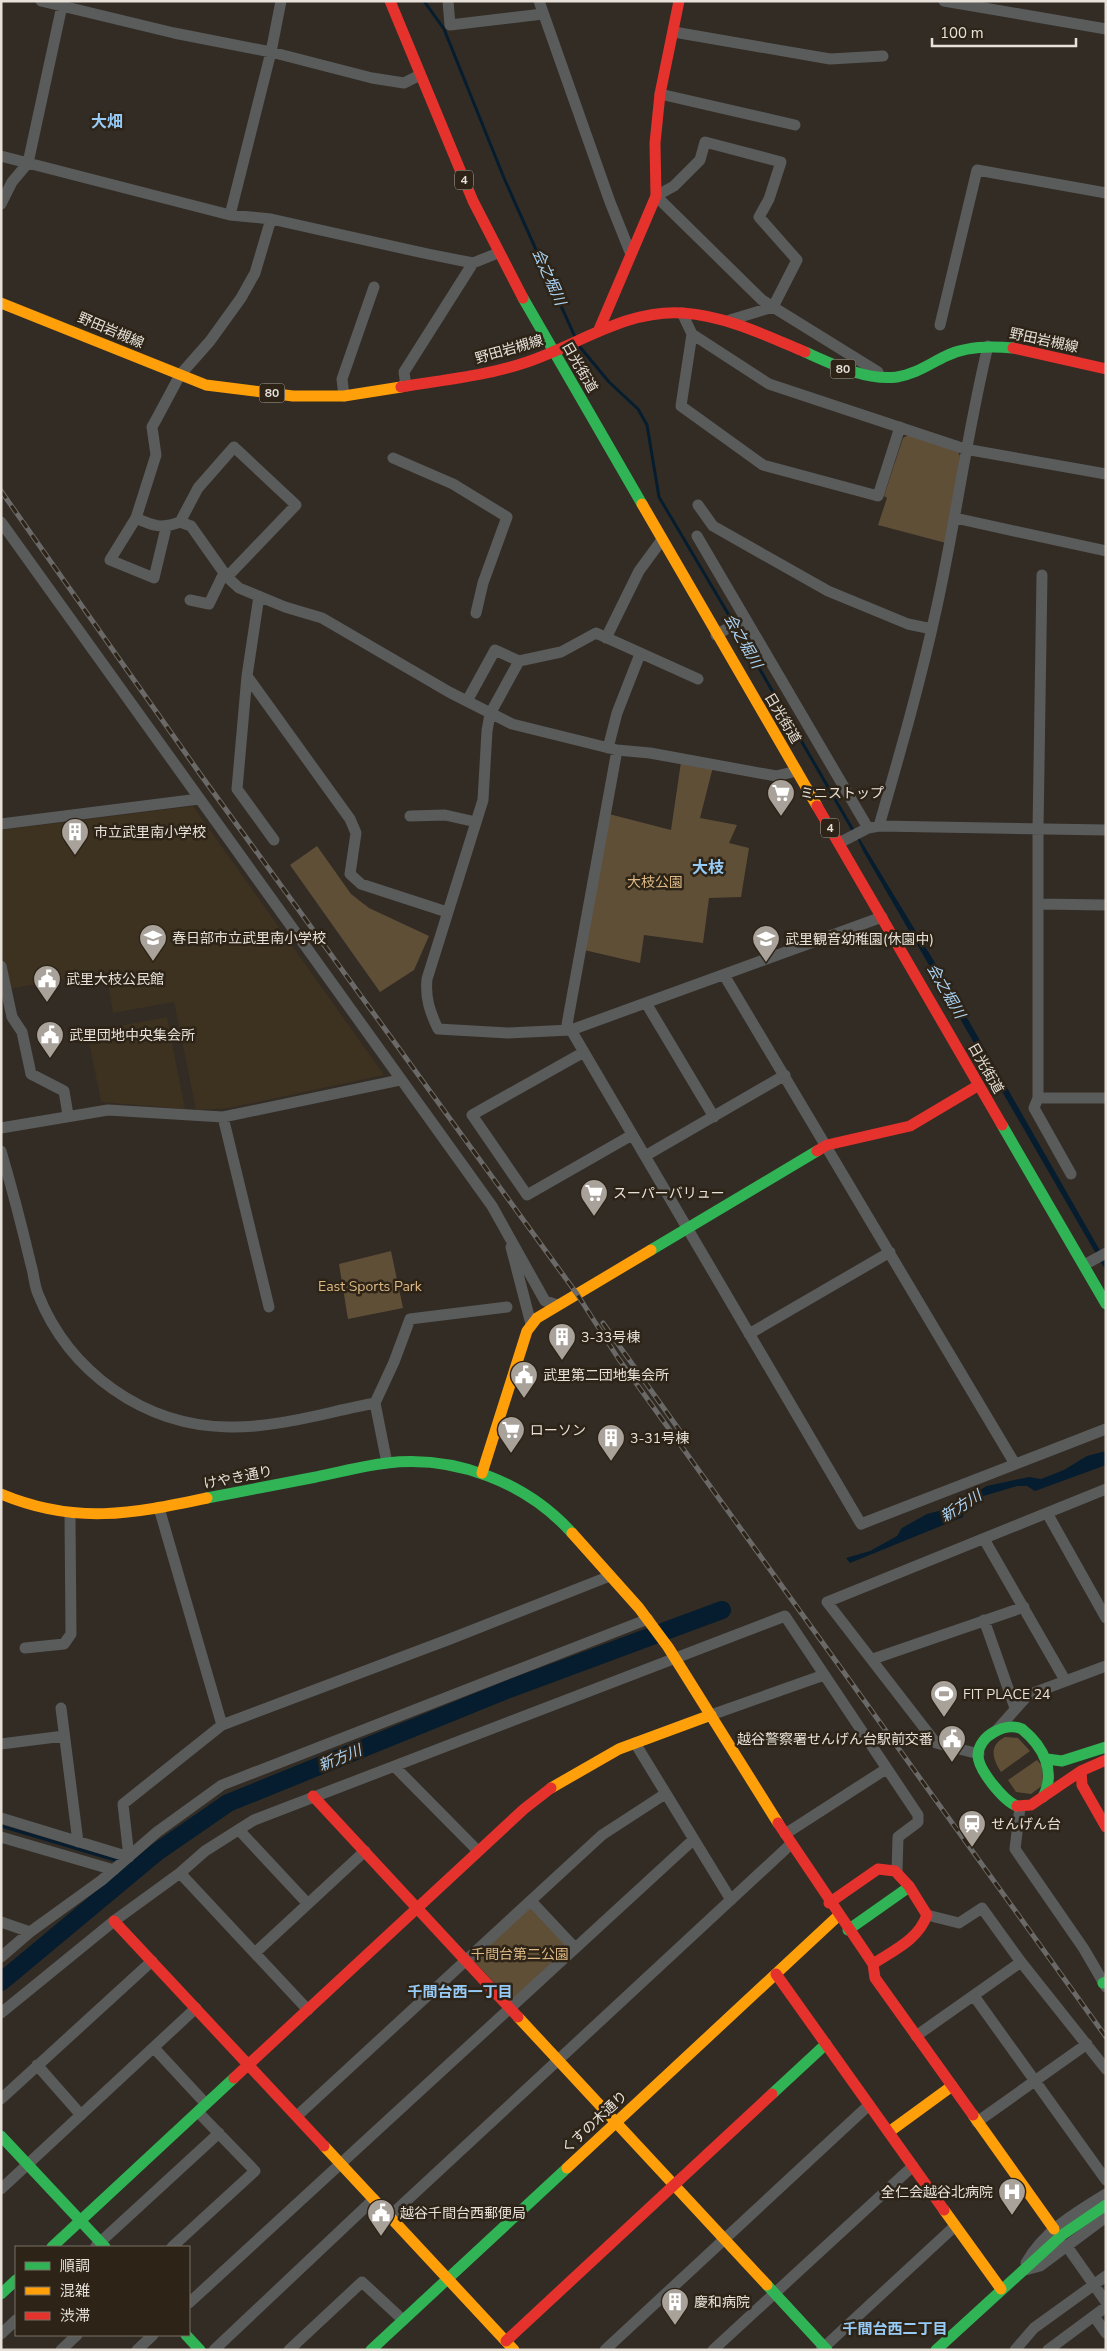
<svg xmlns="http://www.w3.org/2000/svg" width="1107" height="2351" font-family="'Nunito Sans','Noto Sans JP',sans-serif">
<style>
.built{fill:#3d3120}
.green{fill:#604f37}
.water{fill:#051d2e}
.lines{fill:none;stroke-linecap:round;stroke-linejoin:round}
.stream{stroke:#051d2e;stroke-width:3}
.river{stroke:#051d2e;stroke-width:18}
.street{stroke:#5a5b5b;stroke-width:11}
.fast{stroke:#30b455;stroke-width:11}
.slow{stroke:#ff9f0a;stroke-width:11}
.jam{stroke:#e5322d;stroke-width:11}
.rail-casing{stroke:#6a6967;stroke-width:5}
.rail{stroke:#2d2417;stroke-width:3;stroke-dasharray:9;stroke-linecap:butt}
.labels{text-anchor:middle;stroke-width:5;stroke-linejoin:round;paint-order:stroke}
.shield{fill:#2d2417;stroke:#afa89f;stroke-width:1}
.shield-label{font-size:12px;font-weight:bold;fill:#e7e1d9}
.street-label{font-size:14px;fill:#e7e1d9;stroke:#2d2417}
.poi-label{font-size:14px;fill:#e7e1d9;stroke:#2d2417;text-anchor:start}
.park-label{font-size:14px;fill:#deb985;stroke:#2d2417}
.water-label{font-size:15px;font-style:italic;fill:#abd4f6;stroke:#2d2417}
.neighbourhood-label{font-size:15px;font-weight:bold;fill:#97cbf5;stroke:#2d2417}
.quarter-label{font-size:16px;font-weight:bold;fill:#97cbf5;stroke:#2d2417}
</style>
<rect width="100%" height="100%" fill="#322c25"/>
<path class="built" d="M 193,806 L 384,1075 L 229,1108 L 196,1110 L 174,1002 L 113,1013 L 106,972 L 9,989 L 1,952 L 1,830 Z
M 167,1017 L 185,1109 L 101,1102 L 87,1032 Z"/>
<path class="green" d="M 908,435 L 957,450 L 960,456 L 946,543 L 878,525 L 887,498 L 884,496 L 903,438 Z
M 681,762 L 713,767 L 700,818 L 737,825 L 729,843 L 749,848 L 741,897 L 709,898 L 703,943 L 644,935 L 640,963 L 584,950 L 609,814 L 671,830 Z
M 317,846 L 351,894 L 369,908 L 429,936 L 414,970 L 380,992 L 290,865 Z
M 391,1251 L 403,1308 L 348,1319 L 339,1264 Z
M 1005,1737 L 1018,1738 L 1030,1751 L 1001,1772 C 993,1759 988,1746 1005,1737 Z
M 1037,1760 L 1042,1766 L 1043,1785 L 1031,1794 L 1016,1792 L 1008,1780 Z
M 531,1905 L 570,1946 L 511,2001 L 473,1960 Z"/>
<path class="water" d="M 852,826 L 946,981 L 1106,1261 L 1106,1271 L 863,851 Z
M 1106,1451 L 1106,1465 L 1035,1491 L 1027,1486 L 1017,1486 L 977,1498 L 964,1509 L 963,1517 L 850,1563 L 846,1558 L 870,1551 L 897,1536 L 902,1528 L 927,1514 L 946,1509 L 987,1486 L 1029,1477 L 1041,1479 L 1064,1470 L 1087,1456 Z"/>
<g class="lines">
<path class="stream" d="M 424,1 L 444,29 L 504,178 L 575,337
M 580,347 L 609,382 L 638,409 L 647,425 L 659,497 L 733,622
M 736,628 L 854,832
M 1,1826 L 118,1861
M 126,1864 L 142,1866"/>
<path class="river" d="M 1,1982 L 157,1852 L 228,1803 L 509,1689 L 722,1610"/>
<path class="street" d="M 41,1 L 174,33 L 271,52 L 372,78 L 404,83 L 420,75
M 448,1 L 450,25 L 543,14
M 539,1 L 610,202 L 630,252
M 944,1 L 1106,29
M 674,32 L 830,59 L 883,56
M 660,94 L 795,125
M 1,156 L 230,215 L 271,219 L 428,254 L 473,263 L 498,253
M 1,204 L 12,182 L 28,163 L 63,1
M 230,215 L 271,52 L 281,1
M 682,313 L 692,334 L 769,384 L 965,449 L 1106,474
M 730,320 L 773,307 L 797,260 L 759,217 L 769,199 L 781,162 L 705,142 L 700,160 L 674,186 L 656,196 L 762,300 L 773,307 L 878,372
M 940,325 L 977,170 L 1106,193
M 692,334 L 681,406 L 763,465 L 878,496 L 900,427
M 406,386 L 404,372 L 473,263
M 344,396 L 342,379 L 374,287
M 393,458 L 453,484 L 507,517 L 483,583 L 476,613
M 698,505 L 713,526 L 828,591 L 908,624 L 932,629
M 136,518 C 153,526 162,529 180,522 L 191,526 L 227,577 L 239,588 L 285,607 L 322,618 L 449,692 L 512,724 L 617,750 L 650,753 L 776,776 L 797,771
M 955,518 L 1106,551
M 1,522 L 492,1206 L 545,1301 L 558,1305
M 180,522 L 198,488 L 234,447 L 296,505 L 227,577
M 166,528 L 154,578 L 110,560 L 136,518 L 156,455 L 152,427 L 157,418 L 180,375 L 210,341 L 241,298 L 255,273 L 271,219
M 697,536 L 868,828
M 1042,575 L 1038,830 L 1038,1098 L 1034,1108 L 1071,1174
M 259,596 L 247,676 L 350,819 L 356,833 L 350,874 L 361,884 L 447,912
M 190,600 L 209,604 L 224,573
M 716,635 L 744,619
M 606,638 L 639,571 L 661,541
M 247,676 L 237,789 L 274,840
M 698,679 L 596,633 L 561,652 L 519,661 L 490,714 L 487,731 L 483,800 L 427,979 C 425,998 430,1012 438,1029 L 508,1033 L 571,1030 L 882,917
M 467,701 L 495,650 L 519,661
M 608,748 L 617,713 L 640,654
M 410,816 L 445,815 L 476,822
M 1,824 L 199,799
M 879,826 C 900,753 921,680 937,606 C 956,520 967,432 988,346
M 839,843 L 868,828 L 879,826 L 1106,830
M 1039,904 L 1106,905
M 1,966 L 12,1017 L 22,1032 L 31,1074 L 64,1091 L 68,1115
M 724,975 L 1015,1464
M 646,1003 L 714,1117
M 566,1030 L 617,750
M 571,1030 L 861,1524 L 1106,1429
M 584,1052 L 472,1115 L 527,1195 L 632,1135
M 1038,1098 L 1106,1098
M 223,1117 L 269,1307
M 1,1128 L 108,1110 L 223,1117 L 400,1080
M 1,1151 C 12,1188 22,1227 31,1265 C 34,1274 34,1285 38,1294 C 69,1372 144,1426 229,1427 C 277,1428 327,1412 375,1403
M 645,1156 L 785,1075
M 511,1247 L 531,1324
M 1084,1265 L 1106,1253
M 749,1334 L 890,1252
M 387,1463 L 375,1403 L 394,1362 L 410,1319 L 507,1307
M 159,1508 L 222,1725
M 1047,1513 L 1106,1618
M 984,1539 L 1065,1680
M 984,1620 L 1015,1708
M 25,1648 L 64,1644 L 71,1634 L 70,1515
M 873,1659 L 1024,1607
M 61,1708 L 78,1842
M 711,1715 L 824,1675
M 996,1731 L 1028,1695 L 1106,1666
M 635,1743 L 731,1900
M 1,1744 L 64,1736
M 979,1754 L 936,1743 L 827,1602 L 1106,1489
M 394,1766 L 478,1851
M 1020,1807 L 1015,1849 L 1084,1949 L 1106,1987
M 1,1818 L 129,1857
M 239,1830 L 308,1904
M 785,1834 L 886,1769
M 1,1837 L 114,1870
M 129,1857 L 123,1804 L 222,1725 L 450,1639 L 610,1576
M 180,1873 L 308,2010
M 531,1901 L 575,1948
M 927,1915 L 959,1923 L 982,1908 L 1021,1962 L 1106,2069
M 1,1922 L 30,1932
M 256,1952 L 365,1851
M 1,1957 L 30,1932 L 102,1880 L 157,1832 L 222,1785 L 648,1619
M 974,1996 L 1106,2180
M 1,2013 L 114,1921 L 180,1873 L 205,1851 L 254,1820 L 785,1616 L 918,1815 L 918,1822 L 898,1837 L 897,1872
M 916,2036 L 1021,1962
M 154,2048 L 206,2104
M 37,2065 L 81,2115
M 1,2099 L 152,1961
M 297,2116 L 602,1835 L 665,1794
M 977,2122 L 1087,2044
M 1,2189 L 196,2008
M 390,2216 L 791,1844
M 1066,2245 L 1106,2302
M 96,2246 L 219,2133
M 172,2247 L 255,2171 L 198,2112
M 1026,2263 C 1044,2231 1075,2213 1106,2194
M 1025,2270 L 1040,2266 L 1106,2217
M 189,2303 L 693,1840
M 1094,2316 L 1106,2333
M 1,2334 L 16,2320
M 61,2350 L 77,2335
M 137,2350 L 153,2335
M 214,2350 L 374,2199
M 289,2350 L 362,2282 L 403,2320
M 605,2350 L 869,2105
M 713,2350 L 913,2166
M 821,2350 L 955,2226
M 1015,2350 L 1034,2328 L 1106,2276
M 1048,2350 L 1106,2307"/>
<path class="fast" d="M 523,298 L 642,504
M 805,352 C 832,364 866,381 897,377 C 916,374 929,364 946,356 C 966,346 991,346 1013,348
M 1002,1125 L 1106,1304
M 651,1250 L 817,1151
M 207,1498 C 243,1491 280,1484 316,1477 C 339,1472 363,1466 387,1463 C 455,1455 526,1482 572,1533
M 1047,1759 L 1062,1761 L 1106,1747
M 1017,1806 C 1004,1801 978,1770 978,1755 C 979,1735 1006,1722 1022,1729 C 1044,1747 1056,1772 1043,1797
M 848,1930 L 909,1887
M 1103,1983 L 1106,1982
M 772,2094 L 826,2044
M 1,2136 L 105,2247
M 52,2247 L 234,2078
M 767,2285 L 827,2350
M 1,2294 L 16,2280
M 186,2335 L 200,2350
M 371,2350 L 567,2168
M 936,2350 L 1062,2235 L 1106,2205"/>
<path class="slow" d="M 1,303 L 206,385 L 293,396 L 344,396 L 401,387
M 642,504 L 817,806
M 482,1473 L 527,1331 L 537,1318 L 651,1250
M 1,1494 C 75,1525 132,1514 207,1498
M 572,1533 L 639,1608 L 668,1647 L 778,1823
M 551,1788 L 619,1749 L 711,1715
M 518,2017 L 767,2285
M 973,2115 L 1054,2229
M 889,2132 L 952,2086
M 324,2146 L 514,2350
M 567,2168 L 838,1916
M 944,2210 L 1001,2289"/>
<path class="jam" d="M 390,1 L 473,201 L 523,298
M 598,332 L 656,196 L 655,143 L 660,94 L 679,1
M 1013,348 L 1106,369
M 401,387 C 442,380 485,376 524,363 C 577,346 625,309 683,313 C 726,316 765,335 805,352
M 817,806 L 1002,1125
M 817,1151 L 827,1145 L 910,1126 L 979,1085
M 1081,1771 L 1082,1785 L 1106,1827
M 313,1796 L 518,2017
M 1017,1806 L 1031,1805 L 1081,1771 L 1106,1760
M 778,1823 L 873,1964 L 875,1978 L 973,2115
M 829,1903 L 878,1869 L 895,1871 L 909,1886 L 927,1915 C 918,1940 894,1950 873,1964
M 114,1921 L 324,2146
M 776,1974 L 944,2210
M 234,2078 L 524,1809 L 551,1788
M 506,2341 L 772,2094"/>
<defs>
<path id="rail" d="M 1,491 L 203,778 L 577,1294 L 618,1358 L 1106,2037
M 603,1323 L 680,1431"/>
</defs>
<use href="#rail" class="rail-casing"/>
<use href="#rail" class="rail"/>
</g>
<defs>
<symbol id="supermarket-pin" viewBox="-11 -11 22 30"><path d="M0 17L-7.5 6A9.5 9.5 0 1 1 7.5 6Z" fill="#a8a29a" stroke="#2d2417"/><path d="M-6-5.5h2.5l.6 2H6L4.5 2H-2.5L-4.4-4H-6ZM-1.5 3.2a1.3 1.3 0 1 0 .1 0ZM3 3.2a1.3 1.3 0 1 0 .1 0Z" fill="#fff"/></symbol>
<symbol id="building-pin" viewBox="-11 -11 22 30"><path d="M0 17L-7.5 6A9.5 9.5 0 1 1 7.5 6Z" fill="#a8a29a" stroke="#2d2417"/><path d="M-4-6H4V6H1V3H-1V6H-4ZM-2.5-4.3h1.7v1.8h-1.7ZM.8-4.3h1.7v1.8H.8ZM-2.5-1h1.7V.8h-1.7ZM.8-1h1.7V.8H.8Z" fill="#fff"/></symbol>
<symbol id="school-pin" viewBox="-11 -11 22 30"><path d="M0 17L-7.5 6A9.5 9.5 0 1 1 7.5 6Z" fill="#a8a29a" stroke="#2d2417"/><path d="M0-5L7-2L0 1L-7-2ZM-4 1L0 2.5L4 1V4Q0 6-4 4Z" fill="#fff"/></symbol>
<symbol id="civic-pin" viewBox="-11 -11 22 30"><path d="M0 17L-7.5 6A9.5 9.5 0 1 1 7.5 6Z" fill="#a8a29a" stroke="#2d2417"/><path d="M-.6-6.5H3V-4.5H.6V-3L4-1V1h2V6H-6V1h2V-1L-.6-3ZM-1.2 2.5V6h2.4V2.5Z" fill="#fff"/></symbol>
<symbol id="stadium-pin" viewBox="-11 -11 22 30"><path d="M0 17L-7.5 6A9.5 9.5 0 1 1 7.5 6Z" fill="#a8a29a" stroke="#2d2417"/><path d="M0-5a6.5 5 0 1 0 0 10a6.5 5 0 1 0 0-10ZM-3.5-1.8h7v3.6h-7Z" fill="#fff"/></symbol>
<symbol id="station-pin" viewBox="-11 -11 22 30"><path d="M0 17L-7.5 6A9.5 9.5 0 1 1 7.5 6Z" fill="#a8a29a" stroke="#2d2417"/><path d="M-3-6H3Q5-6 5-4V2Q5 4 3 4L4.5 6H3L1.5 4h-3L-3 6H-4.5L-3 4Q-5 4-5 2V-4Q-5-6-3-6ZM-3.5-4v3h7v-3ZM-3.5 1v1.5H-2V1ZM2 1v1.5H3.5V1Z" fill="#fff"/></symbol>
<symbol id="hospital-pin" viewBox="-11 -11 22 30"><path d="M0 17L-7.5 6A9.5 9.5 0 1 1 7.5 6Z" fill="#a8a29a" stroke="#2d2417"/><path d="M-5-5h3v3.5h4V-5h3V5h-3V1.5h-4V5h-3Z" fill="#fff"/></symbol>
</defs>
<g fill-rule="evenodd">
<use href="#supermarket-pin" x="765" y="777" width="32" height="43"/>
<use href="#building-pin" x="59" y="816" width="32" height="43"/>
<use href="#school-pin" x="137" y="922" width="32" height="43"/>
<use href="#school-pin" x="750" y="923" width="32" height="43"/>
<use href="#civic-pin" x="31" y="963" width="32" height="43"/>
<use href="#civic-pin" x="34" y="1019" width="32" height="43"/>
<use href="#supermarket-pin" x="578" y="1177" width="32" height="43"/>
<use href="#building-pin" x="546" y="1321" width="32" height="43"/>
<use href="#civic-pin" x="508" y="1359" width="32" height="43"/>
<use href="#supermarket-pin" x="495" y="1414" width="32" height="43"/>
<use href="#building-pin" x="595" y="1422" width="32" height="43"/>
<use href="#stadium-pin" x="928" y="1678" width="32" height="43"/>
<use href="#civic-pin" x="936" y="1723" width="32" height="43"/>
<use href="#station-pin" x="956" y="1808" width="32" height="43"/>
<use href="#hospital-pin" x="996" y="2176" width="32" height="43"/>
<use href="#civic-pin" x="365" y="2197" width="32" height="43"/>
<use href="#building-pin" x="659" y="2286" width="32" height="43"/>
</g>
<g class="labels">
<g class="shield">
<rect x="455" y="170.5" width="18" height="19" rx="4"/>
<rect x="830.5" y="359.5" width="25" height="19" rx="4"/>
<rect x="259.5" y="383.5" width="25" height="19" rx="4"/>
<rect x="821" y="818.5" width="18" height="19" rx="4"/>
</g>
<g class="shield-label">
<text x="464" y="184">4</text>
<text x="843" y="373">80</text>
<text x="272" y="397">80</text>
<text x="830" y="832">4</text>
</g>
<g class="street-label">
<text transform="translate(111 330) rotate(23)" y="5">野田岩槻線</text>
<text transform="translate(1044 340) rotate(12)" y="5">野田岩槻線</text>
<text transform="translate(509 349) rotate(-16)" y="5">野田岩槻線</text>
<text transform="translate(580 367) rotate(60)" y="5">日光街道</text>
<text transform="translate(783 718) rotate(59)" y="5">日光街道</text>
<text transform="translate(986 1068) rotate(60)" y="5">日光街道</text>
<text transform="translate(238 1477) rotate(-11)" y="5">けやき通り</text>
<text transform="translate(594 2122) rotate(-43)" y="5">くすの木通り</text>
</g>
<g class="poi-label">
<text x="800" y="798">ミニストップ</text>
<text x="94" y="837">市立武里南小学校</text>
<text x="172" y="943">春日部市立武里南小学校</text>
<text x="785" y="944">武里観音幼稚園(休園中)</text>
<text x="66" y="984">武里大枝公民館</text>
<text x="69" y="1040">武里団地中央集会所</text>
<text x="613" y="1198">スーパーバリュー</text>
<text x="581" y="1342">3-33号棟</text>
<text x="543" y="1380">武里第二団地集会所</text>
<text x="530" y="1435">ローソン</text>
<text x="630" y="1443">3-31号棟</text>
<text x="963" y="1699">FIT PLACE 24</text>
<text x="933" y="1744" text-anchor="end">越谷警察署せんげん台駅前交番</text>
<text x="991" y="1829">せんげん台</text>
<text x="993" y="2197" text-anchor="end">全仁会越谷北病院</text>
<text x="400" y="2218">越谷千間台西郵便局</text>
<text x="694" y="2307">慶和病院</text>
</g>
<g class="park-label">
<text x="655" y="887">大枝公園</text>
<text x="370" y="1291">East Sports Park</text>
<text x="520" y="1959">千間台第二公園</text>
</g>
<g class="water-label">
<text transform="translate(549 277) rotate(66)" y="5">会之堀川</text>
<text transform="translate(743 641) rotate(60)" y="5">会之堀川</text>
<text transform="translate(946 991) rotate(60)" y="5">会之堀川</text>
<text transform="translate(961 1506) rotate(-32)" y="5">新方川</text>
<text transform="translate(340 1758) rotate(-22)" y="5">新方川</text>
</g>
<g class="neighbourhood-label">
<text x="460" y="1997">千間台西一丁目</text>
<text x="895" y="2334">千間台西二丁目</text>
</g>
<g class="quarter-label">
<text x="107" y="127">大畑</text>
<text x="708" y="873">大枝</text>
</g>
</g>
<rect width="1107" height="2351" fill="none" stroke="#e7e1d9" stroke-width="5"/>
<rect x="15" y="2246" width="175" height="90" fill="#2d2417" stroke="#777065"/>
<rect x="25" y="2262" width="25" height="8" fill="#30b455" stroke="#777065"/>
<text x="60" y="2271" font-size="15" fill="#e7e1d9">順調</text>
<rect x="25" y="2287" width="25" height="8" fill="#ff9f0a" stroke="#777065"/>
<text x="60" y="2296" font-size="15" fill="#e7e1d9">混雑</text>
<rect x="25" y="2312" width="25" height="8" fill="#e5322d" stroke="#777065"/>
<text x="60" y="2321" font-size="15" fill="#e7e1d9">渋滞</text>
<path d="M932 38v8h144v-8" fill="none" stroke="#e7e1d9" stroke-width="2.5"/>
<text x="940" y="38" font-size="15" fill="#e7e1d9" stroke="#2d2417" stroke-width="4" paint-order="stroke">100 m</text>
</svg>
